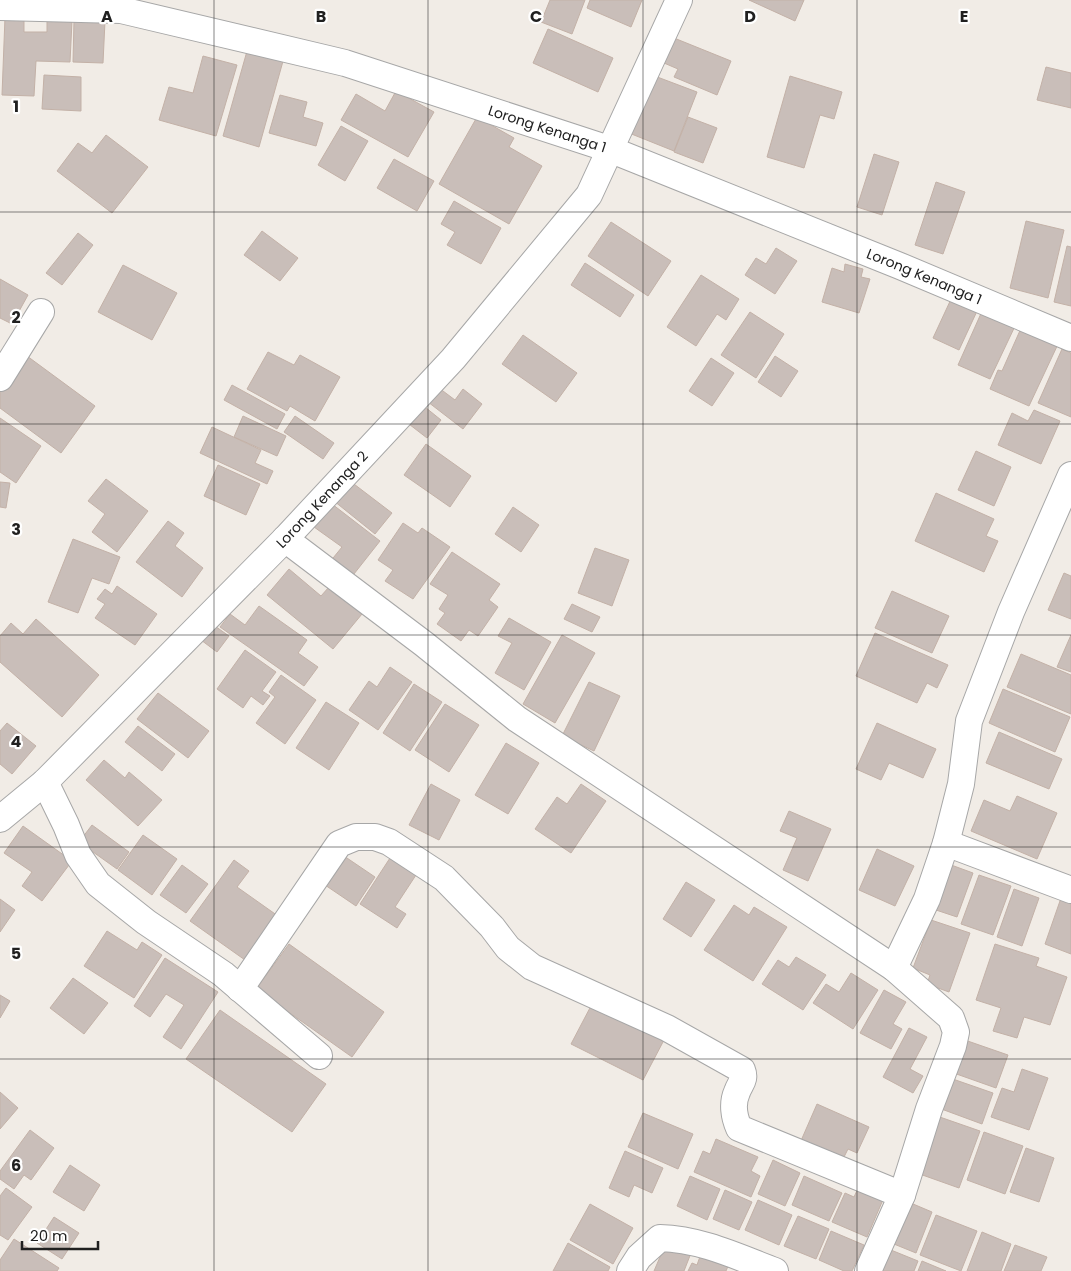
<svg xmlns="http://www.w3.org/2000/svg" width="1071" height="1271" font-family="Poppins,sans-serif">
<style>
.building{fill:#c9beb9;stroke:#c3b1a7}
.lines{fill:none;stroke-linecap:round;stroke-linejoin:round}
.minor-casing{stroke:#a7a7a7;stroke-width:28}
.minor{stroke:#fff;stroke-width:26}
.grid{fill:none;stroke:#202020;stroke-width:1;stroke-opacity:0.55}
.labels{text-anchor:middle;stroke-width:4.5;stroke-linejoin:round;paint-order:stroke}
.street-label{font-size:14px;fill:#202020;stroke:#fff}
.grid-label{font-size:16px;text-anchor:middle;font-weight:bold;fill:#202020;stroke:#fff;stroke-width:4.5;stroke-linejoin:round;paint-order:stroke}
</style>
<rect width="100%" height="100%" fill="#f1ece6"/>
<path class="building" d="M 550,0 L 585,0 L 572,34 L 541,22 Z
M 590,0 L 642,0 L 631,27 L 587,8 Z
M 749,0 L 804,0 L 795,21 Z
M 5,17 L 24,17 L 24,32 L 47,32 L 47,20 L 72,21 L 70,62 L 36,61 L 34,96 L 2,95 Z
M 74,20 L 105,21 L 103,63 L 73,62 Z
M 548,29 L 613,58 L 598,92 L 533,63 Z
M 674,38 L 731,61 L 717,95 L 674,77 L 678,69 L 664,63 Z
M 249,44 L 285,54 L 259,147 L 223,136 Z
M 203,56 L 237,65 L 216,136 L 159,120 L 169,87 L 193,93 Z
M 1046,67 L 1071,73 L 1071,108 L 1037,100 Z
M 44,75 L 81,77 L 81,111 L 42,109 Z
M 652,75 L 697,92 L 674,151 L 629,133 Z
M 790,76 L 842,92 L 834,119 L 820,115 L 804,168 L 767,157 Z
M 396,91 L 434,112 L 408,157 L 341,120 L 356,94 L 385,111 Z
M 280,95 L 307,102 L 303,117 L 323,123 L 316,146 L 269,133 Z
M 477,117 L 514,138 L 509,147 L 542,166 L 509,224 L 439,184 Z
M 688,117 L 717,128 L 703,163 L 674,152 Z
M 341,126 L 368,141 L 345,181 L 318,165 Z
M 106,135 L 148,167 L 112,213 L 57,171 L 78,143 L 92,153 Z
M 874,154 L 899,162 L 882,215 L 857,207 Z
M 394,159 L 434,181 L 417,211 L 377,188 Z
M 936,182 L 965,192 L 943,254 L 915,245 Z
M 454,201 L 501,228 L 481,264 L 447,245 L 455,232 L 441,224 Z
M 1026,221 L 1064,230 L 1048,298 L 1010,288 Z
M 611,222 L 671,261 L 648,296 L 588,256 Z
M 262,231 L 298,258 L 280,281 L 244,255 Z
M 78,233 L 93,245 L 62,285 L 46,273 Z
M 1067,246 L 1071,247 L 1071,306 L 1054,302 Z
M 776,248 L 797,261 L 775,294 L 745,275 L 756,258 L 766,264 Z
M 585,263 L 634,295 L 620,317 L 571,285 Z
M 845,264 L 863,269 L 861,277 L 870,279 L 859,313 L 822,302 L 832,268 L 844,272 Z
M 123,265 L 177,293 L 152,340 L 98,312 Z
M 701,275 L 739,299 L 726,320 L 717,314 L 696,346 L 667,327 Z
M 0,279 L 28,295 L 12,324 L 0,318 Z
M 952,297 L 978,309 L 959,350 L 933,338 Z
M 983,309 L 1016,324 L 990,379 L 958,365 Z
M 750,312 L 784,334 L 756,378 L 721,355 Z
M 1022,326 L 1059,342 L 1029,406 L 990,389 L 998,370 L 1002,371 Z
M 523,335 L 577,373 L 556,402 L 502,364 Z
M 1062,349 L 1071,353 L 1071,417 L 1038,403 Z
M 268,352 L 294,365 L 300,355 L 340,377 L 315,421 L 290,406 L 287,411 L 247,389 Z
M 27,356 L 95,406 L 61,453 L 0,408 L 0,392 Z
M 775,356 L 798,371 L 781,397 L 758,382 Z
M 711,358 L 734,373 L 712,406 L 689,391 Z
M 232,385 L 285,414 L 277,429 L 224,400 Z
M 439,388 L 455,400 L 463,389 L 482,404 L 463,429 L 428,402 Z
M 420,403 L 441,420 L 427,438 L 405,421 Z
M 1034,410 L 1060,421 L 1041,464 L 998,445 L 1012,413 L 1028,421 Z
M 243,416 L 286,436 L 277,456 L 234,437 Z
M 295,416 L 334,443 L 323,459 L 284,432 Z
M 0,418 L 41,446 L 16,483 L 0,472 Z
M 212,427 L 261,450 L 255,463 L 273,471 L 267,484 L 200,453 Z
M 426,444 L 471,476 L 450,507 L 404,475 Z
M 976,451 L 1011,467 L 994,506 L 958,490 Z
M 218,465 L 260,484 L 246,515 L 204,496 Z
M 106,479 L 148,511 L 117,552 L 92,532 L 105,514 L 88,501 Z
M 350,481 L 392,513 L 375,534 L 334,501 Z
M 0,482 L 10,483 L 6,508 L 0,507 Z
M 936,493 L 994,519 L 986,536 L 998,541 L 984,572 L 915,541 Z
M 332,504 L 380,541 L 350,579 L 329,563 L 342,547 L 314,527 Z
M 513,507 L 539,525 L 521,552 L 495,534 Z
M 168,521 L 184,533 L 175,546 L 203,568 L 182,597 L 136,562 Z
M 403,523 L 418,533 L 422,528 L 450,547 L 413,599 L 385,581 L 393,570 L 378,560 Z
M 73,539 L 120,557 L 109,584 L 92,578 L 78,613 L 48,602 Z
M 595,548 L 629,560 L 612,606 L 578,593 Z
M 452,552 L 500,584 L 489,600 L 498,607 L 478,636 L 469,630 L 461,641 L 437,624 L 445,613 L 439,609 L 448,595 L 430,584 Z
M 289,569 L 321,596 L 329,587 L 362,614 L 333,649 L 267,595 Z
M 1064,573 L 1071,576 L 1071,619 L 1048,610 Z
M 117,586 L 157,614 L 135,645 L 95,618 L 105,604 L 97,599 L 105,589 L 112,594 Z
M 892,591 L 949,616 L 932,653 L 875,628 Z
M 572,604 L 600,617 L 592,632 L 564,619 Z
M 259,606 L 307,640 L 298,653 L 318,667 L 304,686 L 220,627 L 230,614 L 245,625 Z
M 509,618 L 551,642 L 524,690 L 495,673 L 512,643 L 498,636 Z
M 36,619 L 99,675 L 62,717 L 0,662 L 0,636 L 11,623 L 23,634 Z
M 212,624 L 229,636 L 217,652 L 201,640 Z
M 875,633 L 948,665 L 937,688 L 927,683 L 917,703 L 856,676 Z
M 562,635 L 595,653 L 555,723 L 523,704 Z
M 1071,635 L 1071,672 L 1057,667 Z
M 245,650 L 276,672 L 262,691 L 270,696 L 263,705 L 251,696 L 243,708 L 217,689 Z
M 1021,654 L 1071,675 L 1071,714 L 1007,687 Z
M 390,667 L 412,682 L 378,730 L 349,710 L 369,681 L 377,687 Z
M 281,675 L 316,700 L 285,744 L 256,723 L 275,697 L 269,692 Z
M 589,682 L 620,696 L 594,751 L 562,736 Z
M 414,684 L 442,702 L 410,751 L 383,733 Z
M 1003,689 L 1070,717 L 1055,752 L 989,723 Z
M 158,693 L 209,731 L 188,758 L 137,719 Z
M 326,702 L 359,723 L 329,770 L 296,748 Z
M 445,704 L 479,725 L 449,772 L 415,750 Z
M 7,723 L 36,746 L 12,774 L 0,764 L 0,731 Z
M 877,723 L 936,749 L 923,778 L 889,763 L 881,780 L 856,769 Z
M 138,726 L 175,754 L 162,771 L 125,742 Z
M 999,732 L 1062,759 L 1049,789 L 986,763 Z
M 506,743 L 539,763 L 508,814 L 475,795 Z
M 104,760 L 125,778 L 129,772 L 162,800 L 138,826 L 86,780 Z
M 431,784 L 460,800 L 439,840 L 409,825 Z
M 581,784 L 606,801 L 571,853 L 535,829 L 557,797 L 567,804 Z
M 1017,796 L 1057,813 L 1037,859 L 971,831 L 984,800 L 1010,811 Z
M 789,811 L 831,829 L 808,881 L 783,870 L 797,838 L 780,831 Z
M 92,825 L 129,852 L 117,869 L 79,842 Z
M 23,826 L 72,861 L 42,901 L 22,886 L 32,872 L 4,853 Z
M 143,835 L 177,859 L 152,895 L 118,870 Z
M 877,849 L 914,866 L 895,906 L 859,890 Z
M 344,856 L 375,877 L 356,906 L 325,885 Z
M 390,858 L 416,875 L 395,907 L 406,914 L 397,928 L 360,904 Z
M 234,860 L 249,871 L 237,887 L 278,916 L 245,960 L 190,921 Z
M 943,862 L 973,873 L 957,917 L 927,907 Z
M 182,865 L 208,884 L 186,913 L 160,895 Z
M 979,875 L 1011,886 L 993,935 L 961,924 Z
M 686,882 L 715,900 L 691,937 L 663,919 Z
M 1014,889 L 1039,898 L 1022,946 L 997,937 Z
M 1061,898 L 1071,901 L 1071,954 L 1045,944 Z
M 0,899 L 15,910 L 0,932 Z
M 734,905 L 749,915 L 754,907 L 787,927 L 753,981 L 704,950 Z
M 931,920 L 970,933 L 949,992 L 927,984 L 930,975 L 913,968 Z
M 107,931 L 137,950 L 142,942 L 162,955 L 134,998 L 84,966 Z
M 289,944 L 384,1012 L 352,1057 L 256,989 Z
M 995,944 L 1039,958 L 1036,966 L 1067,977 L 1050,1025 L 1024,1017 L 1017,1038 L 993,1031 L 1001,1008 L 976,1000 Z
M 796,957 L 826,975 L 803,1010 L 762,984 L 778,960 L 789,967 Z
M 165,958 L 218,992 L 181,1049 L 163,1037 L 184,1005 L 166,994 L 150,1017 L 134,1006 Z
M 851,973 L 878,990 L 853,1029 L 813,1003 L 826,984 L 839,992 Z
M 73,978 L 108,1003 L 84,1034 L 50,1008 Z
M 884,990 L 906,1002 L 893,1024 L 902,1029 L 891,1049 L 860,1033 Z
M 0,995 L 10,1001 L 0,1018 Z
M 592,1004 L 664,1040 L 643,1080 L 571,1044 Z
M 220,1010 L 326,1084 L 292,1132 L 186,1059 Z
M 909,1028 L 927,1037 L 910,1069 L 923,1076 L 913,1093 L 883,1077 Z
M 959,1038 L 1008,1055 L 996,1088 L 948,1071 Z
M 1022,1069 L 1048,1078 L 1029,1130 L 991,1117 L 1002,1088 L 1014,1092 Z
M 947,1077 L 993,1093 L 982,1124 L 936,1107 Z
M 0,1092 L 18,1108 L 0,1129 Z
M 817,1104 L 869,1127 L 857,1153 L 848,1149 L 842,1161 L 800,1143 Z
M 643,1113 L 693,1134 L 678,1169 L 628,1147 Z
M 934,1115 L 980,1131 L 959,1188 L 914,1172 Z
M 30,1130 L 54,1148 L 31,1180 L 24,1175 L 14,1189 L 0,1179 L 0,1171 Z
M 984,1132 L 1023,1146 L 1005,1194 L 967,1180 Z
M 716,1139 L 758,1157 L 751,1171 L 760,1176 L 751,1197 L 694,1172 L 703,1151 L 710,1154 Z
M 1026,1148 L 1054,1158 L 1039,1202 L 1010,1192 Z
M 625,1151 L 663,1168 L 652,1193 L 634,1185 L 629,1197 L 609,1188 Z
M 773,1160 L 800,1173 L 785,1206 L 758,1194 Z
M 70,1165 L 100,1185 L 84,1211 L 53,1192 Z
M 690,1176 L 720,1189 L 707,1220 L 677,1206 Z
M 804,1176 L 842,1193 L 829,1221 L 792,1205 Z
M 860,1184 L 885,1195 L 867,1237 L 832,1222 L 845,1193 L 854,1197 Z
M 6,1188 L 32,1207 L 8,1240 L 0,1235 L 0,1196 Z
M 725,1190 L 752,1202 L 739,1230 L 713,1219 Z
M 758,1200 L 792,1215 L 779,1245 L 745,1230 Z
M 906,1201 L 932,1212 L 916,1253 L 889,1242 Z
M 590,1204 L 633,1228 L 613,1264 L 570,1240 Z
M 936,1215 L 977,1231 L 961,1271 L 920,1255 Z
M 798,1216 L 829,1229 L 816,1259 L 784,1246 Z
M 54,1217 L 79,1233 L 62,1259 L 37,1243 Z
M 831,1231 L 864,1245 L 852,1271 L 844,1271 L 819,1260 Z
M 982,1232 L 1011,1244 L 1001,1271 L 967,1271 Z
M 14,1239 L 59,1268 L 57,1271 L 0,1271 L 0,1260 Z
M 568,1243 L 610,1267 L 608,1271 L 553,1271 Z
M 666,1243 L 691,1253 L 684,1271 L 654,1271 Z
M 1015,1245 L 1047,1257 L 1041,1271 L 1004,1271 Z
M 703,1248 L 731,1259 L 726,1271 L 688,1271 L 692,1263 L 697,1265 Z
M 886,1248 L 918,1261 L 914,1271 L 877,1271 Z
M 922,1261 L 946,1271 L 918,1271 Z"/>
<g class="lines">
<defs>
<g id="minor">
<path id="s1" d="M 0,7 L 121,10 L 345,63 L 609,149 L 900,266 L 1071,338"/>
<path d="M 0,378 L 41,312"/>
<path d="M 285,539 L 424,644 L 517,719 L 894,968 L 951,1018 L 956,1032 L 953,1046 L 929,1109 L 902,1195 L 868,1271"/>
<path d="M 45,782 L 66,825 L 78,855 L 98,884 L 146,922 L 223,974 L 319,1056"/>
<path id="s2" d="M 0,819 L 45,782 L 285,539 L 453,359 L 589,195 L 679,0"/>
<path d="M 946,843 L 1071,890"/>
<path d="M 894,968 L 927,899 L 946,843 L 961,784 L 969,721 L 1011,612 L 1071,475"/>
<path d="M 240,989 L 339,844 L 356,837 L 375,837 L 389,842 L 444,878 L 492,927 L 508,948 L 532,967 L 667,1028 L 742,1070 C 746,1080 740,1083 737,1092 C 732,1103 734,1117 739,1128 L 902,1195"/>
<path d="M 630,1271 L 639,1257 L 660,1238 C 701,1239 738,1257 775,1271"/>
</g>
</defs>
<use href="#minor" class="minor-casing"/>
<use href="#minor" class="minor"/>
</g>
<path class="grid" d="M 214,0 L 214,1271M 428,0 L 428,1271M 643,0 L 643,1271M 857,0 L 857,1271M 0,212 L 1071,212M 0,424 L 1071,424M 0,635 L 1071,635M 0,847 L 1071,847M 0,1059 L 1071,1059"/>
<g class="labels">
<g class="street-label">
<text dy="5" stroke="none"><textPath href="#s1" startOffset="564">Lorong Kenanga 1</textPath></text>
<text dy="5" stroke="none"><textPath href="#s1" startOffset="969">Lorong Kenanga 1</textPath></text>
<text dy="5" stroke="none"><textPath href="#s2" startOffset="454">Lorong Kenanga 2</textPath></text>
</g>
</g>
<g class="grid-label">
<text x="107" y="22">A</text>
<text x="321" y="22">B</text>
<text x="536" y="22">C</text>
<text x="750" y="22">D</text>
<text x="964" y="22">E</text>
<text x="16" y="112">1</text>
<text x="16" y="323">2</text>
<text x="16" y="535">3</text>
<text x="16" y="747">4</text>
<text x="16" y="959">5</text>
<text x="16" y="1171">6</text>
</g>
<path d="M22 1241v8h76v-8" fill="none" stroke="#202020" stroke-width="2.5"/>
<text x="30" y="1241" font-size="15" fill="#202020" stroke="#ffffff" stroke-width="4" paint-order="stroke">20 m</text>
</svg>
